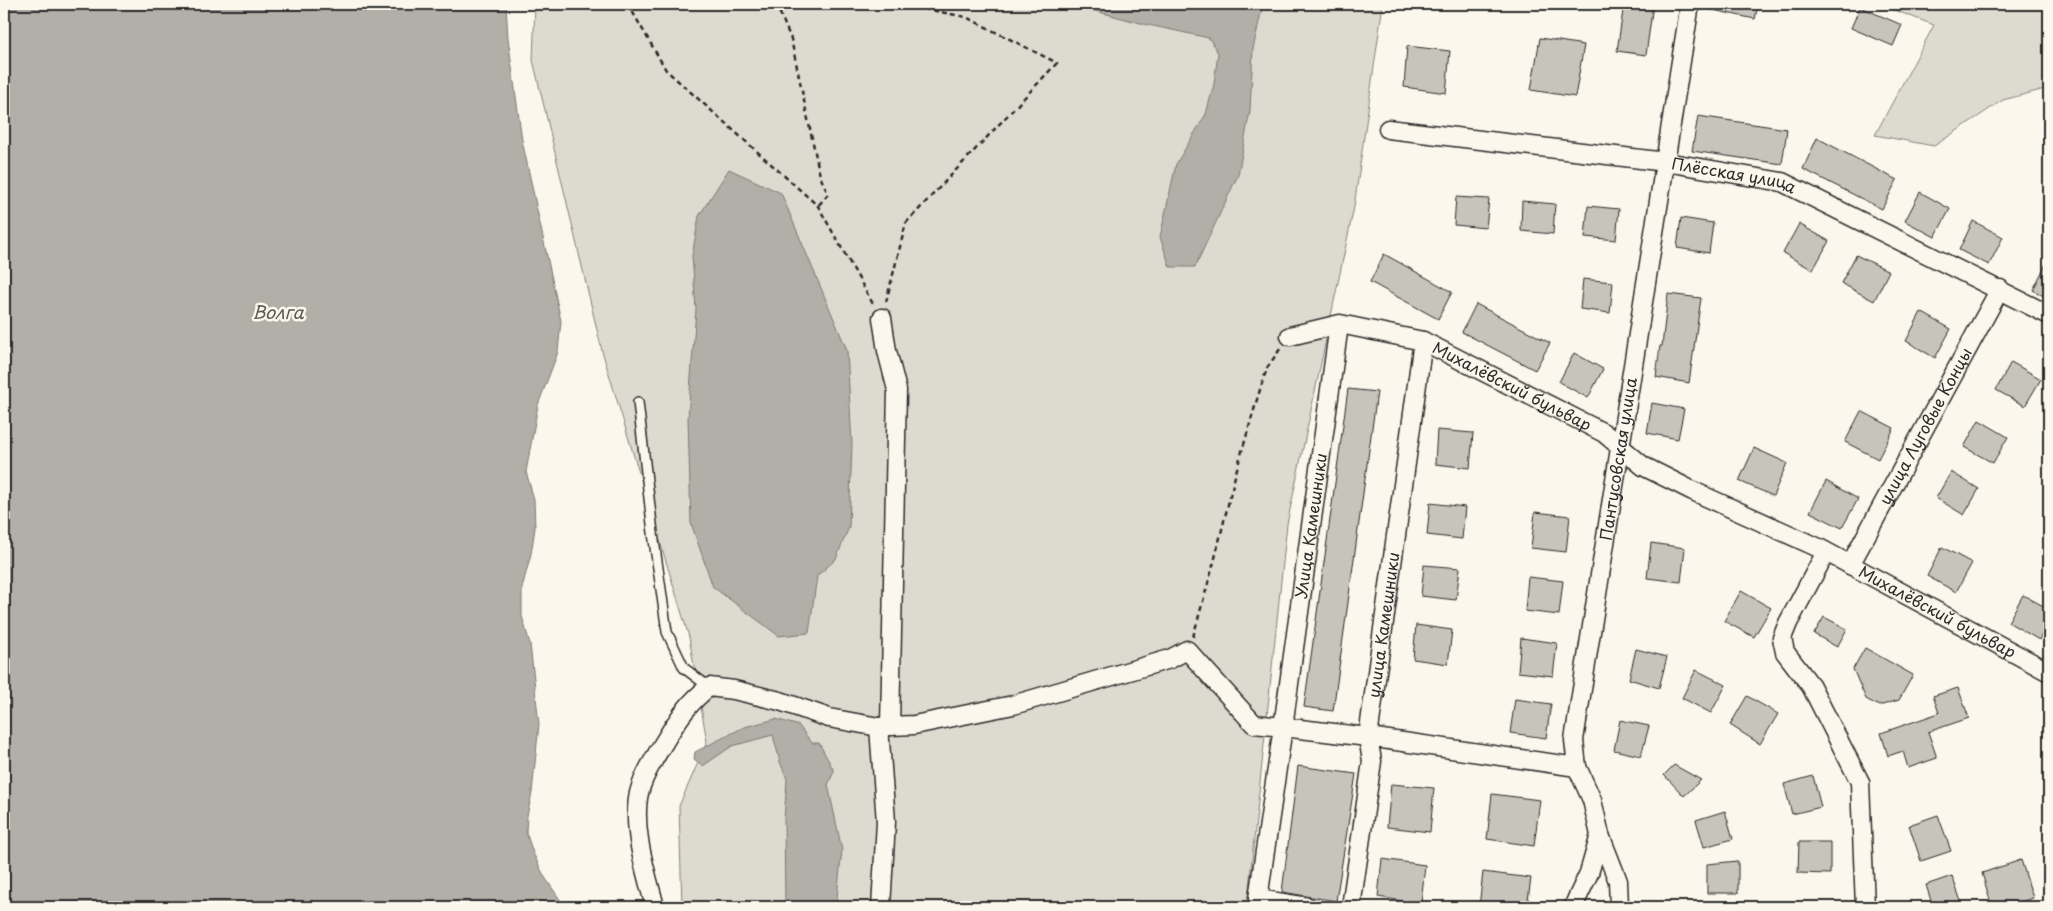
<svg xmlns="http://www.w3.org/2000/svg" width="2053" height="911" font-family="'Playpen Sans',sans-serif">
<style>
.green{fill:#dddad0;stroke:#84827e}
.water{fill:#b1afa7;stroke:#7b7a75}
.building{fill:#c7c4bc;stroke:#2b2b2b}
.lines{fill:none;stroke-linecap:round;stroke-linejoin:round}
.lane-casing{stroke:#2b2b2b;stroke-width:12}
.street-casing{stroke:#2b2b2b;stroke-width:21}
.path{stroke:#2b2b2b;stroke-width:2.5;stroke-dasharray:5 4;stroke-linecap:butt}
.lane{stroke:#fbf7ec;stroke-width:9}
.street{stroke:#fbf7ec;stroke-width:18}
.labels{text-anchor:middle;stroke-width:5;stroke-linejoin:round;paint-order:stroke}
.street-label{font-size:16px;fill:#2b2b2b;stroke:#fbf7ec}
.water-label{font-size:18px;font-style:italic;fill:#5a5956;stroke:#fbf7ec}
</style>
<rect width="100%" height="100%" fill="#fbf7ec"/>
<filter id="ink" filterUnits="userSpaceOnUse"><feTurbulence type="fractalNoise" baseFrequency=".02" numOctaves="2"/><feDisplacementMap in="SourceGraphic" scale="10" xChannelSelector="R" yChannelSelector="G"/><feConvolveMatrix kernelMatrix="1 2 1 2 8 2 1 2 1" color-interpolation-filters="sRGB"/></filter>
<g filter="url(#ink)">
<path class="green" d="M 535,4 L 1383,4 L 1354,207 L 1287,524 L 1247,907 L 682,907 L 679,806 L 707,742 L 689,637 L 602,351 L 533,60 Z
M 1878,4 L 2049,4 L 2049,88 L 2003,100 L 1934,146 L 1875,135 L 1934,25 Z"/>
<path class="water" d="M 4,4 L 506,4 L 508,38 L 522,140 L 561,321 L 558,352 L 538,405 L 526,472 L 534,499 L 535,528 L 531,554 L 522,588 L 522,616 L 530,644 L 539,724 L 532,793 L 527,816 L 526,832 L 533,853 L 544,876 L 565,907 L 4,907 Z
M 1076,4 L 1263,4 L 1253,49 L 1250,111 L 1238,175 L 1195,267 L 1170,267 L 1160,237 L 1176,164 L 1206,114 L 1214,84 L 1218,53 L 1209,38 L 1144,24 L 1077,6 Z
M 729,169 L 781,193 L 847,350 L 852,444 L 849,527 L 836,559 L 817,576 L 809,633 L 779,636 L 713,587 L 691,523 L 688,418 L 696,309 L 692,256 L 699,216 Z
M 776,719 L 799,726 L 812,743 L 819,743 L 834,771 L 828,785 L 842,850 L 836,907 L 785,907 L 784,820 L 787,779 L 780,762 L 773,735 L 732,746 L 703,766 L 694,759 L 695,752 L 744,727 Z"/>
<path class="building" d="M 1624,4 L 1653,4 L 1646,55 L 1617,51 Z
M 1708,4 L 1758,4 L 1755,19 L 1708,9 Z
M 1860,7 L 1902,25 L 1893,46 L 1851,28 Z
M 1540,38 L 1584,45 L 1575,97 L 1531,90 Z
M 1407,46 L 1450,51 L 1446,93 L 1404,87 Z
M 1698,116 L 1787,129 L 1782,164 L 1692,151 Z
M 1817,138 L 1897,180 L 1882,209 L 1803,169 Z
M 1920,192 L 1950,209 L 1935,237 L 1905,221 Z
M 1456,197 L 1489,199 L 1486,228 L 1454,225 Z
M 1522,201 L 1555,204 L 1553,234 L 1521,231 Z
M 1588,206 L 1619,209 L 1616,240 L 1585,237 Z
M 1681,218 L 1713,223 L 1709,253 L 1677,248 Z
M 1973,221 L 2003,237 L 1989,265 L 1959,250 Z
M 1799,224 L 1829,241 L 1813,270 L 1783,253 Z
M 1384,254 L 1452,292 L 1438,319 L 1370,282 Z
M 1856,255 L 1889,271 L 1874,301 L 1841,283 Z
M 2049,258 L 2049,299 L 2033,290 Z
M 1583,279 L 1613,282 L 1610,313 L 1580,309 Z
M 1668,294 L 1701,298 L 1689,383 L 1656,377 L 1660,346 L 1662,346 Z
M 1476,304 L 1550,343 L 1535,370 L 1462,332 Z
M 1921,312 L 1951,329 L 1935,358 L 1906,341 Z
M 1574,353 L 1603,369 L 1588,398 L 1559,382 Z
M 2011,362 L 2041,379 L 2025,406 L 1996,390 Z
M 1348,389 L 1377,392 L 1333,711 L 1304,707 Z
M 1652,403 L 1684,409 L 1678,439 L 1647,433 Z
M 1861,411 L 1894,428 L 1878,459 L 1845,442 Z
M 1979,420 L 2008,437 L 1993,463 L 1964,447 Z
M 1437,430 L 1473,433 L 1470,468 L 1435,464 Z
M 1754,448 L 1787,463 L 1773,496 L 1739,481 Z
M 1951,472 L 1979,489 L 1964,515 L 1936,498 Z
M 1826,481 L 1858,499 L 1842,528 L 1810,512 Z
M 1430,503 L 1465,507 L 1462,539 L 1427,535 Z
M 1535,512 L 1570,516 L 1566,552 L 1531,548 Z
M 1651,543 L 1685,548 L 1681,582 L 1647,578 Z
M 1942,547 L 1972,563 L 1956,592 L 1927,576 Z
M 1424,565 L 1460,568 L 1456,600 L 1421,596 Z
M 1528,577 L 1563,581 L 1559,615 L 1525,611 Z
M 1741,591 L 1771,608 L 1754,637 L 1724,621 Z
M 2023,595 L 2049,609 L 2049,621 L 2039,640 L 2008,622 Z
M 1824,617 L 1847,629 L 1837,647 L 1814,634 Z
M 1416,625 L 1452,630 L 1448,664 L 1413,659 Z
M 1521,638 L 1557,643 L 1553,676 L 1518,672 Z
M 1865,648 L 1913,675 L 1899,700 L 1879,706 L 1866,699 L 1853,669 Z
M 1636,649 L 1667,657 L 1659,688 L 1629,679 Z
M 1696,670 L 1726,685 L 1711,713 L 1682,698 Z
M 1958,688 L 1969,718 L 1928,732 L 1937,758 L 1908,768 L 1903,751 L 1888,756 L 1881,733 L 1939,713 L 1933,696 Z
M 1747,696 L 1778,714 L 1760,744 L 1730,725 Z
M 1515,699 L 1551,704 L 1546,738 L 1510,733 Z
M 1620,720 L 1649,726 L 1641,756 L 1614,750 Z
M 1674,765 L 1701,780 L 1684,796 L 1664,775 Z
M 1298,766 L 1356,774 L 1336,901 L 1282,892 Z
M 1813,776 L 1821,807 L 1792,814 L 1784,784 Z
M 1391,784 L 1434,788 L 1430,832 L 1387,827 Z
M 1492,794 L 1540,800 L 1534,846 L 1487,839 Z
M 1725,811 L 1733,839 L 1704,847 L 1696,820 Z
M 1938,815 L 1951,851 L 1921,861 L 1909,825 Z
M 1799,842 L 1830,842 L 1830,874 L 1798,873 Z
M 1382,859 L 1425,865 L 1421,904 L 1378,897 Z
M 2021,860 L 2033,898 L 2004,907 L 1992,907 L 1982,873 Z
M 1738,861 L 1738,893 L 1707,893 L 1707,864 Z
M 1483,872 L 1531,878 L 1527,907 L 1479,907 Z
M 1952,876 L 1963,907 L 1933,907 L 1926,885 Z"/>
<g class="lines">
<defs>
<path id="lane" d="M 638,402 L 653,533 L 667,632 L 684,668 L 709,687"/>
<g id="street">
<path id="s1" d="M 1388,129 L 1666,162 L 1782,182 L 2049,315"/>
<path d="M 882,318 L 887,351 L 897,390 L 890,726"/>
<path id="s2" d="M 1290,336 L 1340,324 L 1423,341 L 1604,433 L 1643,466 L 1693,491 L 1819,548 L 2049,672"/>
<path d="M 1826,552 L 1788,623 L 1782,638 L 1785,652 L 1811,686 L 1860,782 L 1865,907"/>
<path id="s3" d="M 1850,565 L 2000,289"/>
<path d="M 879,727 L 886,822 L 881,907"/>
<path d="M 1600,835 L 1618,881 L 1619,907"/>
<path id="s4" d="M 655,907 C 646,872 633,834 638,798 C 641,778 656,756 666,739 C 678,719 690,701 709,687 L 734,690 L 780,701 L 829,718 L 879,727 L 890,726 L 914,725 L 1013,705 L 1170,659 L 1187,650 L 1254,724 L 1283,727 L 1339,325"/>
<path d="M 1308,907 L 1258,899 L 1283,727 L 1368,737 L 1577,767"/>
<path id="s5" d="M 1351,907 L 1372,761 L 1368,737 L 1423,341"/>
<path id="s6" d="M 1573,907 L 1589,873 L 1600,835 L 1592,800 L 1577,767 L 1574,740 L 1690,4"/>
</g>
</defs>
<use href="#lane" class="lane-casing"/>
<use href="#street" class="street-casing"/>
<path class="path" d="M 628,4 L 666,70 L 818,206 L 873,304
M 776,4 L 791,39 L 820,176 L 828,194 L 818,206
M 886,302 L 906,223 L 1057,63 L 966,17 L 900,4
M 1193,637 L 1214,562 L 1236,472 L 1258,396 L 1267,368 L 1280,349"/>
<use href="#lane" class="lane"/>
<use href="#street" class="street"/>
</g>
</g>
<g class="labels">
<g class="street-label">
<text dy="6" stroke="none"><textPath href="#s1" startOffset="349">Плёсская улица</textPath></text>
<text dy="6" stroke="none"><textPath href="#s2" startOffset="236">Михалёвский бульвар</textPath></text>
<text dy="6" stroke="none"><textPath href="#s3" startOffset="158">улица Луговые Концы</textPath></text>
<text dy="6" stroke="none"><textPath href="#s6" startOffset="461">Пантусовская улица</textPath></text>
<text dy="6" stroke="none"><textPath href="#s4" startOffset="1071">Улица Камешники</textPath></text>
<text dy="6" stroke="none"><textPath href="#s2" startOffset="719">Михалёвский бульвар</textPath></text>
<text dy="6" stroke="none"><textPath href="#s5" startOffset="285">улица Камешники</textPath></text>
</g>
<g class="water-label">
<text x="278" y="319">Волга</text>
</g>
</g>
<rect width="2053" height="911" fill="none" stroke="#fbf7ec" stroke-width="20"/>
<rect x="10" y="10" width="2033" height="891" fill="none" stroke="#2b2b2b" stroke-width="2" filter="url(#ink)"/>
</svg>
